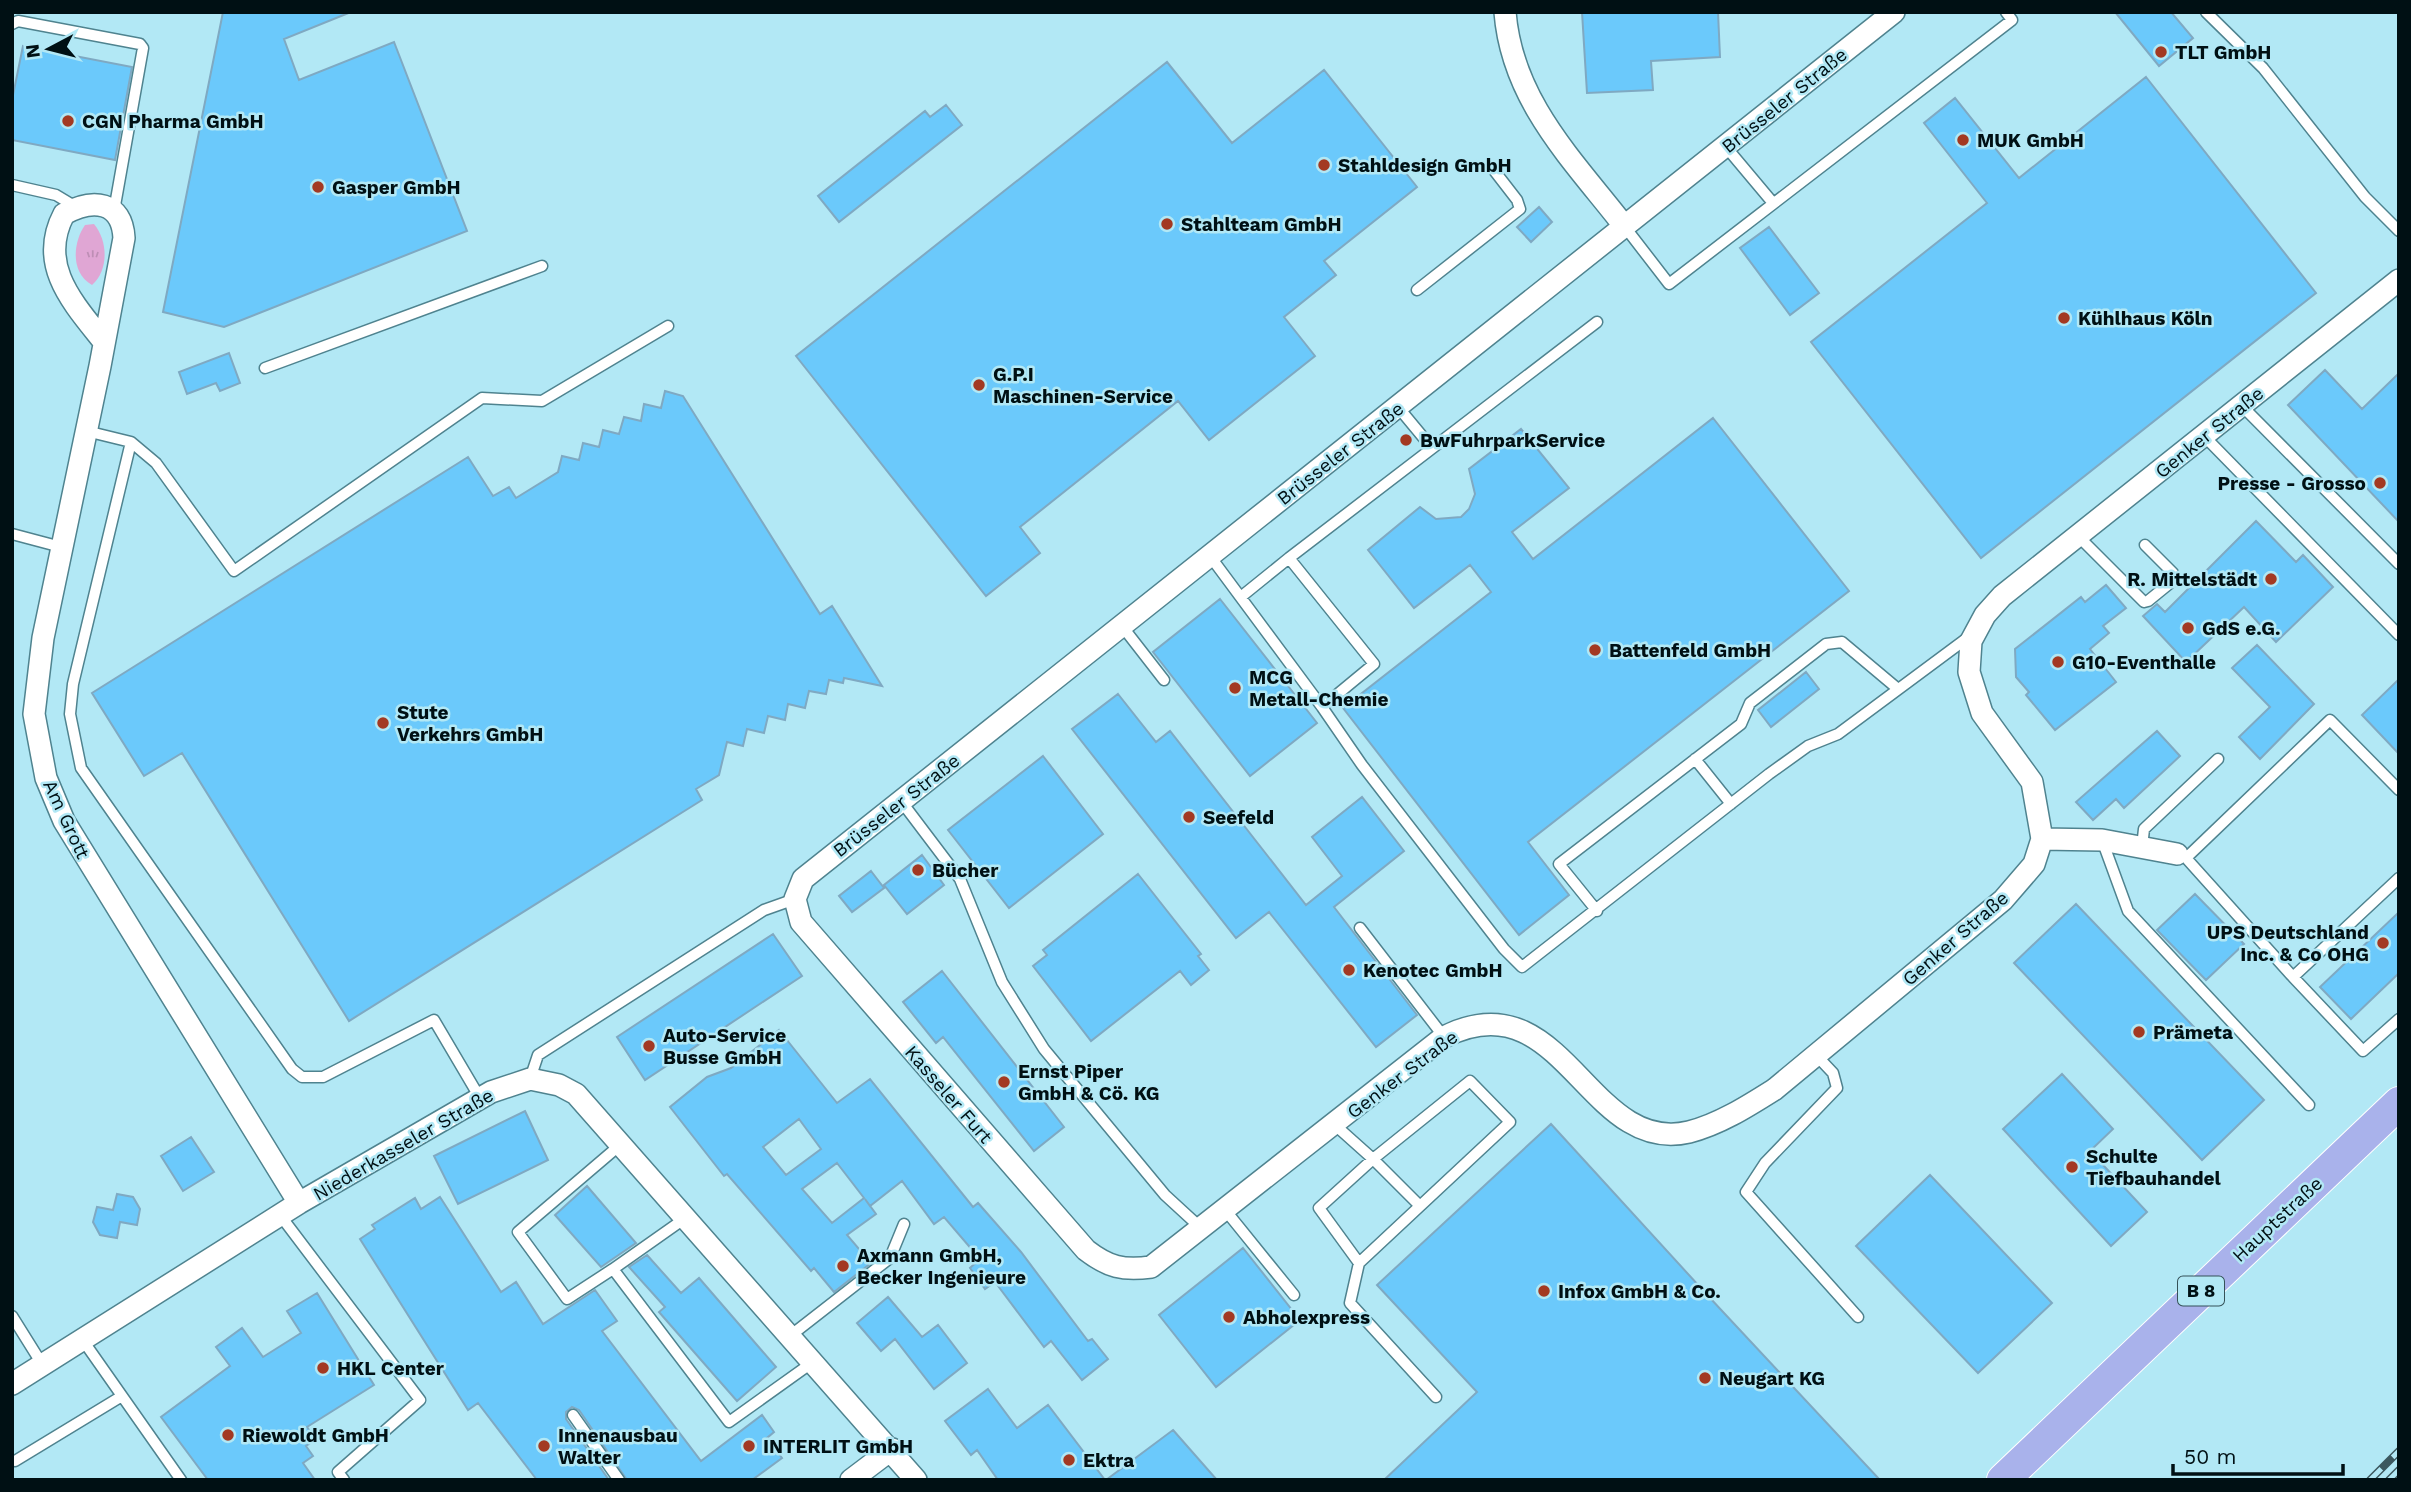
<svg xmlns="http://www.w3.org/2000/svg" width="2411" height="1492" font-family="'Work Sans',sans-serif">
<style>
.grass{fill:url(#grass-tufts)}
.building{fill:#6bc9fb;stroke:#7fa9c2;stroke-width:2;fill-rule:evenodd}
.lines{fill:none;stroke-linecap:round;stroke-linejoin:round}
.service-casing{stroke:#4f838f;stroke-width:13}
.minor-casing{stroke:#4f838f;stroke-width:24}
.primary-casing{stroke:#fff;stroke-width:34}
.service{stroke:#fff;stroke-width:10}
.minor{stroke:#fff;stroke-width:21}
.primary{stroke:#a9b2eb;stroke-width:32}
.rail-casing{stroke:#3c585f;stroke-width:8}
.rail{stroke:#b2e8f5;stroke-width:5;stroke-dasharray:16;stroke-linecap:butt}
.poi-dot{fill:#a33922;stroke:#b2e8f5;stroke-width:2.5}
.labels{text-anchor:middle;stroke-width:5;stroke-linejoin:round;paint-order:stroke}
.shield{fill:#b2e8f5;stroke:#355158;stroke-width:2}
.shield-label{font-size:18px;font-weight:bold;fill:#001014}
.poi-label{font-size:19px;font-weight:bold;fill:#001014;stroke:#b2e8f5;text-anchor:start}
.street-label{font-size:19px;fill:#001014;stroke:#b2e8f5}
</style>
<defs>
<pattern id="grass-tufts" width="24" height="20" patternUnits="userSpaceOnUse" patternTransform="scale(1.75)"><rect width="24" height="20" fill="#e0a6d4"/><path d="M3 7l-1-3M5 7V3M7 7l1-3M15 17l-1-3M17 17v-4M19 17l1-3" fill="none" stroke="#be8eb5"/></pattern>
</defs>
<rect width="100%" height="100%" fill="#b2e8f5"/>
<path class="grass" d="M 94,224 C 108,241 109,270 92,285 C 70,273 73,242 85,225 Z"/>
<path class="building" d="M 223,12 L 351,12 L 284,39 L 299,80 L 394,42 L 467,231 L 224,327 L 163,312 Z
M 1582,12 L 1718,12 L 1720,57 L 1651,61 L 1653,90 L 1587,93 Z
M 2115,12 L 2171,12 L 2193,38 L 2159,66 Z
M 23,46 L 132,67 L 115,160 L 12,140 L 12,100 Z
M 1167,62 L 1232,143 L 1324,70 L 1417,187 L 1324,261 L 1336,275 L 1284,317 L 1315,356 L 1209,440 L 1178,401 L 1020,527 L 1040,553 L 986,596 L 796,356 Z
M 2146,77 L 2316,293 L 1981,558 L 1811,342 L 1987,203 L 1924,123 L 1955,98 L 2019,178 Z
M 946,105 L 962,125 L 839,222 L 818,196 L 925,111 L 930,117 Z
M 1539,207 L 1552,222 L 1531,242 L 1517,227 Z
M 1769,227 L 1819,293 L 1790,315 L 1740,248 Z
M 229,353 L 240,383 L 220,391 L 216,383 L 187,394 L 179,372 Z
M 2325,370 L 2362,409 L 2399,373 L 2399,522 L 2288,405 Z
M 665,391 L 683,396 L 820,614 L 832,606 L 882,686 L 844,678 L 843,683 L 829,680 L 826,694 L 809,691 L 805,708 L 788,704 L 785,720 L 768,716 L 764,733 L 747,729 L 743,746 L 727,742 L 719,775 L 696,789 L 702,800 L 349,1021 L 182,753 L 144,776 L 92,693 L 468,457 L 493,496 L 509,487 L 516,498 L 558,472 L 562,456 L 579,460 L 583,443 L 599,447 L 603,430 L 619,434 L 624,417 L 641,421 L 644,404 L 661,408 Z
M 1713,418 L 1849,591 L 1528,842 L 1569,895 L 1519,935 L 1343,708 L 1491,592 L 1470,565 L 1414,608 L 1368,550 L 1420,507 L 1436,519 L 1461,517 L 1469,509 L 1475,494 L 1469,469 L 1521,429 L 1569,488 L 1512,532 L 1533,559 Z
M 2256,521 L 2296,562 L 2303,555 L 2333,587 L 2276,642 L 2244,607 L 2186,662 L 2143,616 L 2157,604 L 2165,612 Z
M 2106,585 L 2126,608 L 2103,626 L 2109,633 L 2090,649 L 2116,682 L 2055,730 L 2026,695 L 2029,692 L 2016,677 L 2015,649 L 2081,597 L 2085,602 Z
M 1220,599 L 1317,723 L 1250,776 L 1153,652 Z
M 2257,645 L 2314,704 L 2260,759 L 2239,737 L 2270,707 L 2232,668 Z
M 1806,672 L 1819,689 L 1771,727 L 1758,710 Z
M 2399,679 L 2399,754 L 2362,715 Z
M 1118,694 L 1156,742 L 1170,731 L 1306,905 L 1342,876 L 1312,837 L 1362,797 L 1404,851 L 1334,907 L 1417,1015 L 1376,1047 L 1269,912 L 1236,938 L 1072,729 Z
M 2157,731 L 2180,756 L 2124,808 L 2116,799 L 2093,820 L 2076,802 Z
M 1043,756 L 1103,834 L 1009,908 L 948,830 Z
M 922,855 L 944,885 L 907,914 L 884,885 Z
M 871,871 L 884,888 L 852,912 L 839,896 Z
M 1138,874 L 1201,954 L 1198,956 L 1209,970 L 1191,985 L 1180,971 L 1091,1041 L 1033,966 L 1047,955 L 1043,950 Z
M 2195,894 L 2244,944 L 2206,980 L 2157,930 Z
M 2076,904 L 2264,1100 L 2202,1160 L 2014,963 Z
M 2399,912 L 2399,973 L 2351,1019 L 2320,987 Z
M 773,934 L 802,976 L 645,1080 L 617,1037 Z
M 942,971 L 1064,1127 L 1034,1151 L 943,1037 L 936,1043 L 903,1002 Z
M 779,1030 L 837,1103 L 870,1079 L 973,1207 L 978,1203 L 1021,1252 L 1088,1341 L 1092,1339 L 1108,1359 L 1082,1380 L 1051,1341 L 1044,1347 L 995,1282 L 985,1289 L 970,1268 L 980,1259 L 944,1217 L 934,1224 L 902,1181 L 870,1206 L 865,1199 L 876,1214 L 847,1235 L 871,1263 L 834,1292 L 814,1268 L 811,1271 L 727,1174 L 724,1176 L 670,1107 L 707,1077 L 731,1068 ZM 799,1119 L 821,1149 L 786,1175 L 763,1147 ZM 837,1163 L 864,1198 L 832,1223 L 802,1189 Z
M 2062,1074 L 2113,1129 L 2090,1151 L 2147,1212 L 2111,1246 L 2003,1129 Z
M 525,1111 L 548,1160 L 458,1204 L 434,1156 Z
M 1551,1124 L 1710,1298 L 1880,1480 L 1384,1480 L 1477,1392 L 1377,1285 Z
M 191,1137 L 214,1172 L 183,1191 L 161,1156 Z
M 1930,1175 L 2052,1303 L 1978,1373 L 1856,1246 Z
M 587,1186 L 636,1243 L 601,1267 L 555,1215 Z
M 117,1194 L 133,1197 L 140,1209 L 137,1225 L 120,1222 L 117,1238 L 100,1235 L 93,1222 L 97,1207 L 113,1210 Z
M 440,1197 L 501,1292 L 516,1282 L 543,1324 L 595,1290 L 617,1321 L 602,1331 L 701,1461 L 762,1415 L 774,1432 L 767,1438 L 782,1458 L 752,1480 L 627,1480 L 579,1410 L 572,1407 L 566,1412 L 566,1419 L 609,1480 L 537,1480 L 478,1403 L 468,1410 L 360,1239 L 375,1229 L 372,1225 L 415,1198 L 421,1209 Z
M 1243,1248 L 1300,1320 L 1216,1387 L 1159,1315 Z
M 647,1255 L 681,1293 L 699,1278 L 776,1367 L 737,1401 L 659,1312 L 665,1307 L 629,1267 Z
M 317,1293 L 374,1385 L 307,1427 L 316,1439 L 306,1446 L 313,1456 L 303,1463 L 315,1480 L 208,1480 L 161,1417 L 230,1366 L 216,1347 L 242,1328 L 263,1357 L 301,1333 L 287,1311 Z
M 888,1297 L 922,1337 L 938,1325 L 967,1363 L 934,1389 L 895,1339 L 881,1351 L 857,1323 Z
M 988,1389 L 1017,1428 L 1048,1405 L 1105,1480 L 998,1480 L 977,1450 L 971,1455 L 945,1421 Z
M 1173,1430 L 1217,1480 L 1106,1480 Z"/>
<g class="lines">
<defs>
<path id="service" d="M 2206,12 L 2263,68 L 2365,197 L 2399,231
M 12,24 L 18,21 L 140,44 L 143,48 L 114,211
M 1726,147 L 1773,203
M 12,185 L 56,195 L 76,207
M 1625,227 L 1669,284 L 2012,20 L 2006,12
M 1417,290 L 1520,209 L 1517,200 L 1493,169
M 265,368 L 542,266
M 2242,406 L 2399,564
M 1398,407 L 1432,448
M 86,431 L 131,442 L 156,463 L 234,571 L 482,398 L 542,401 L 668,326
M 2204,436 L 2399,635
M 131,442 L 73,684 L 70,714 L 81,768 L 292,1069 L 302,1077 L 323,1077 L 434,1020 L 480,1098
M 12,534 L 61,547
M 2078,536 L 2144,602 L 2148,601 L 2175,579 L 2173,573 L 2145,545
M 1210,556 L 1322,707 L 1374,664 L 1289,558 L 1242,596
M 1289,558 L 1597,322
M 1122,626 L 1164,680
M 1322,707 L 1362,765 L 1504,949 L 1522,967 L 1769,774 L 1808,746 L 1838,734 L 1970,636
M 1695,759 L 1731,804
M 901,801 L 960,879 L 1002,982 L 1044,1049 L 1165,1195 L 1202,1229
M 2102,840 L 2128,911 L 2309,1105
M 2142,847 L 2144,829 L 2218,759
M 2177,854 L 2186,858 L 2293,977 L 2399,878
M 2186,858 L 2330,720 L 2399,790
M 1597,911 L 1559,864 L 1741,724 L 1750,703 L 1826,644 L 1842,642 L 1898,689
M 1360,928 L 1444,1037
M 2293,977 L 2363,1051 L 2399,1019
M 1816,1055 L 1833,1073 L 1837,1088 L 1765,1163 L 1746,1192 L 1858,1317
M 530,1079 L 538,1055 L 764,910 L 795,899
M 1335,1125 L 1373,1159 L 1319,1208 L 1359,1263 L 1510,1122 L 1470,1081 L 1373,1159 L 1420,1206
M 1226,1211 L 1294,1295
M 280,1215 L 420,1400 L 338,1472 L 344,1480
M 684,1219 L 613,1269 L 729,1422 L 813,1362
M 1359,1263 L 1350,1303 L 1436,1397
M 613,1269 L 567,1299 L 518,1232 L 620,1145
M 12,1316 L 42,1364
M 790,1336 L 890,1258 L 904,1224
M 82,1339 L 181,1480
M 573,1415 L 619,1480
M 15,1461 L 122,1396"/>
<path id="minor" d="M 1505,12 C 1512,101 1573,160 1625,227
M 1894,12 L 803,879 L 795,899 L 801,922 L 1086,1250 C 1108,1267 1123,1271 1151,1267 L 1444,1037 C 1563,976 1587,1156 1689,1132 C 1720,1124 1748,1106 1775,1089 L 2003,900 L 2034,864 L 2042,839 L 2032,782 L 1982,713 L 1969,672 L 1971,641 L 1985,615 L 2002,596 L 2399,280
M 104,342 C 73,303 37,265 64,214 C 93,198 122,201 124,238 L 100,366 L 43,638 L 34,714 L 46,778 L 64,821 L 299,1203
M 2042,839 L 2102,840 L 2177,854
M 12,1384 L 299,1203 L 491,1092 L 530,1079 L 559,1085 L 576,1094 L 916,1480
M 851,1480 L 892,1449"/>
<path id="primary" d="M 2003,1480 L 2399,1103"/>
</defs>
<use href="#service" class="service-casing"/>
<use href="#minor" class="minor-casing"/>
<use href="#primary" class="primary-casing"/>
<use href="#service" class="service"/>
<use href="#minor" class="minor"/>
<use href="#primary" class="primary"/>
<defs>
<path id="rail" d="M 2370,1480 L 2399,1451
M 2389,1480 L 2399,1470"/>
</defs>
<use href="#rail" class="rail-casing"/>
<use href="#rail" class="rail"/>
</g>
<g class="poi-dot">
<circle cx="2161" cy="52" r="7"/>
<circle cx="68" cy="121" r="7"/>
<circle cx="1963" cy="140" r="7"/>
<circle cx="1324" cy="165" r="7"/>
<circle cx="318" cy="187" r="7"/>
<circle cx="1167" cy="224" r="7"/>
<circle cx="2064" cy="318" r="7"/>
<circle cx="979" cy="385" r="7"/>
<circle cx="1406" cy="440" r="7"/>
<circle cx="2380" cy="483" r="7"/>
<circle cx="2271" cy="579" r="7"/>
<circle cx="2188" cy="628" r="7"/>
<circle cx="1595" cy="650" r="7"/>
<circle cx="2058" cy="662" r="7"/>
<circle cx="1235" cy="688" r="7"/>
<circle cx="383" cy="723" r="7"/>
<circle cx="1189" cy="817" r="7"/>
<circle cx="918" cy="870" r="7"/>
<circle cx="2383" cy="943" r="7"/>
<circle cx="1349" cy="970" r="7"/>
<circle cx="2139" cy="1032" r="7"/>
<circle cx="649" cy="1046" r="7"/>
<circle cx="1004" cy="1082" r="7"/>
<circle cx="2072" cy="1167" r="7"/>
<circle cx="843" cy="1266" r="7"/>
<circle cx="1544" cy="1291" r="7"/>
<circle cx="1229" cy="1317" r="7"/>
<circle cx="323" cy="1368" r="7"/>
<circle cx="1705" cy="1378" r="7"/>
<circle cx="228" cy="1435" r="7"/>
<circle cx="544" cy="1446" r="7"/>
<circle cx="749" cy="1446" r="7"/>
<circle cx="1069" cy="1460" r="7"/>
</g>
<g class="labels">
<rect class="shield" x="2178" y="1276.5" width="46" height="29" rx="5"/>
<g class="shield-label">
<text x="2201" y="1297">B 8</text>
</g>
<g class="poi-label">
<text x="2175" y="59">TLT GmbH</text>
<text x="82" y="128">CGN Pharma GmbH</text>
<text x="1977" y="147">MUK GmbH</text>
<text x="1338" y="172">Stahldesign GmbH</text>
<text x="332" y="194">Gasper GmbH</text>
<text x="1181" y="231">Stahlteam GmbH</text>
<text x="2078" y="325">Kühlhaus Köln</text>
<text x="993" y="381">G.P.I<tspan x="993" dy="22">Maschinen-Service</tspan></text>
<text x="1420" y="447">BwFuhrparkService</text>
<text x="2366" y="490" text-anchor="end">Presse - Grosso</text>
<text x="2257" y="586" text-anchor="end">R. Mittelstädt</text>
<text x="2202" y="635">GdS e.G.</text>
<text x="1609" y="657">Battenfeld GmbH</text>
<text x="2072" y="669">G10-Eventhalle</text>
<text x="1249" y="684">MCG<tspan x="1249" dy="22">Metall-Chemie</tspan></text>
<text x="397" y="719">Stute<tspan x="397" dy="22">Verkehrs GmbH</tspan></text>
<text x="1203" y="824">Seefeld</text>
<text x="932" y="877">Bücher</text>
<text x="2369" y="939" text-anchor="end">UPS Deutschland<tspan x="2369" dy="22">Inc. &amp; Co OHG</tspan></text>
<text x="1363" y="977">Kenotec GmbH</text>
<text x="2153" y="1039">Prämeta</text>
<text x="663" y="1042">Auto-Service<tspan x="663" dy="22">Busse GmbH</tspan></text>
<text x="1018" y="1078">Ernst Piper<tspan x="1018" dy="22">GmbH &amp; Cö. KG</tspan></text>
<text x="2086" y="1163">Schulte<tspan x="2086" dy="22">Tiefbauhandel</tspan></text>
<text x="857" y="1262">Axmann GmbH,<tspan x="857" dy="22">Becker Ingenieure</tspan></text>
<text x="1558" y="1298">Infox GmbH &amp; Co.</text>
<text x="1243" y="1324">Abholexpress</text>
<text x="337" y="1375">HKL Center</text>
<text x="1719" y="1385">Neugart KG</text>
<text x="242" y="1442">Riewoldt GmbH</text>
<text x="558" y="1442">Innenausbau<tspan x="558" dy="22">Walter</tspan></text>
<text x="763" y="1453">INTERLIT GmbH</text>
<text x="1083" y="1467">Ektra</text>
</g>
<g class="street-label">
<text transform="translate(1784 100) rotate(-39)" y="7">Brüsseler Straße</text>
<text transform="translate(2209 432) rotate(-39)" y="7">Genker Straße</text>
<text transform="translate(1340 453) rotate(-38)" y="7">Brüsseler Straße</text>
<text transform="translate(896 805) rotate(-38)" y="7">Brüsseler Straße</text>
<text transform="translate(67 819) rotate(65)" y="7">Am Grott</text>
<text transform="translate(1955 938) rotate(-41)" y="7">Genker Straße</text>
<text transform="translate(1402 1074) rotate(-37)" y="7">Genker Straße</text>
<text transform="translate(949 1094) rotate(49)" y="7">Kasseler Furt</text>
<text transform="translate(403 1144) rotate(-30)" y="7">Niederkasseler Straße</text>
<text transform="translate(2277 1219) rotate(-43)" y="7">Hauptstraße</text>
</g>
</g>
<rect width="2411" height="1492" fill="none" stroke="#001014" stroke-width="28"/>
<g transform="translate(49 49) rotate(263)" stroke="#b2e8f5" stroke-width="5" paint-order="stroke">
<path d="M0-5L12 26L0 18L-12 26Z" fill="#001014"/>
<text y="-10" font-size="19" font-weight="bold" text-anchor="middle" fill="#001014">N</text>
</g>
<path d="M2173 1464v10h170v-10" fill="none" stroke="#001014" stroke-width="3.5"/>
<text x="2184" y="1464" font-size="21" fill="#001014" stroke="#b2e8f5" stroke-width="5" paint-order="stroke">50 m</text>
</svg>
